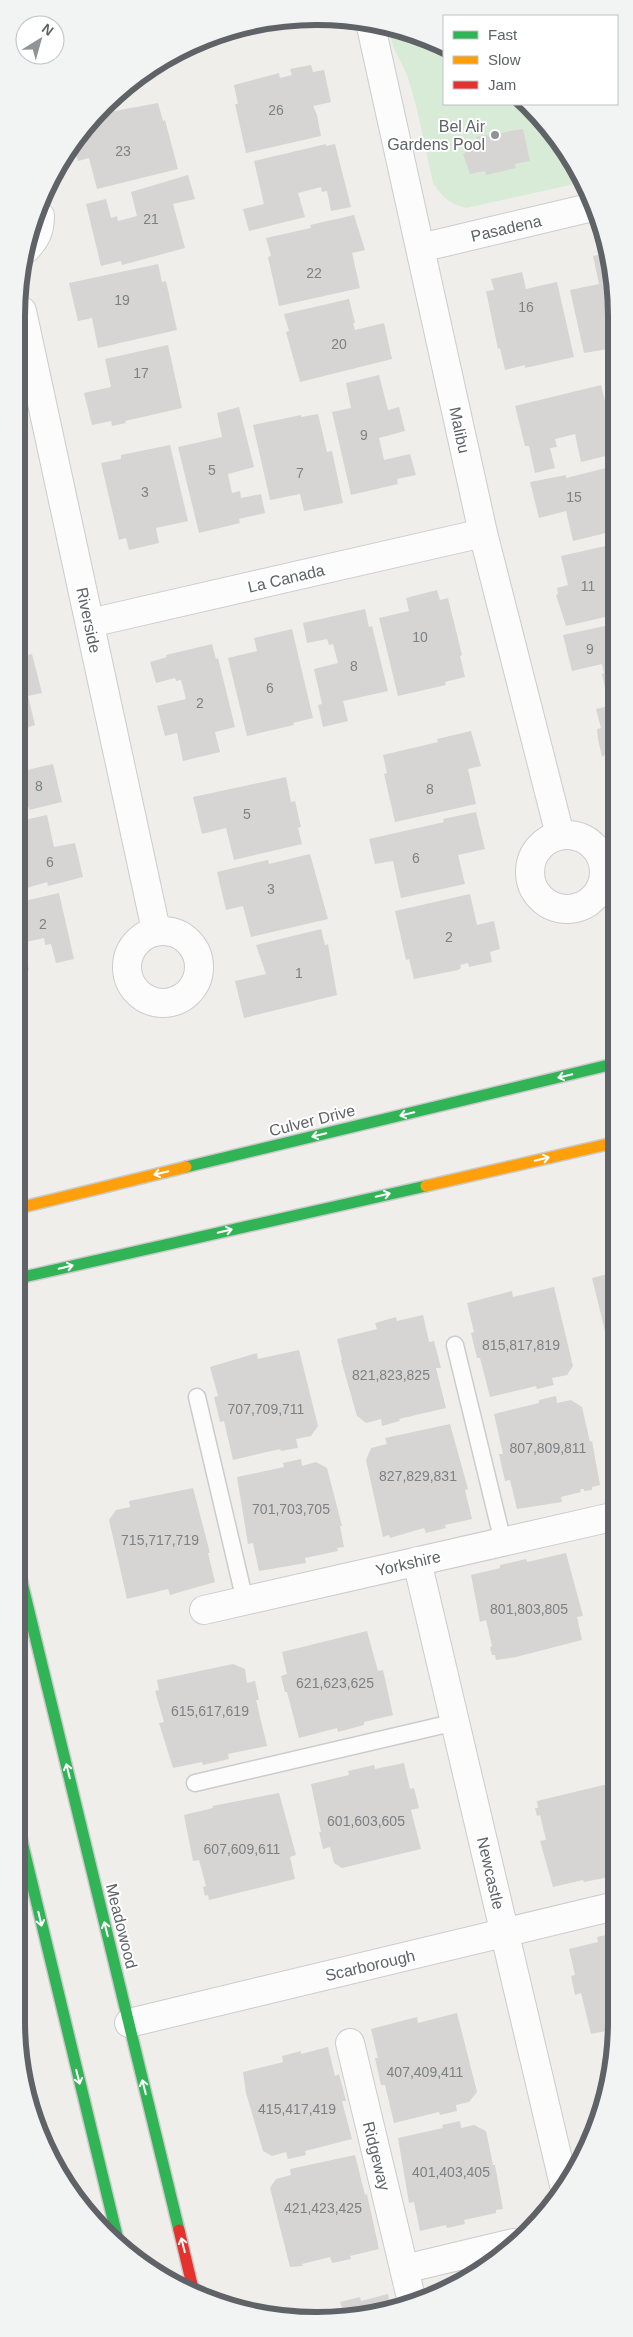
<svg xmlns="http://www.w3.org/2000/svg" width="633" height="2337" font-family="Helvetica,sans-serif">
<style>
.green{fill:#d8ebd6}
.building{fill:#d6d5d3}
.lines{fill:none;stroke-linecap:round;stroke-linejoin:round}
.lane-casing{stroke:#cbcccc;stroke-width:19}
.street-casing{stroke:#cbcccc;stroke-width:30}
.fast-casing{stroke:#cacacb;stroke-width:14}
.slow-casing{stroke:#cacacb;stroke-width:14}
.jam-casing{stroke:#cacacb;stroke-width:14}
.lane{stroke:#fdfcfc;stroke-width:16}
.street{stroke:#fdfcfc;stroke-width:28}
.fast{stroke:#30b455;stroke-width:11}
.slow{stroke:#ff9f0a;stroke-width:11}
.jam{stroke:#e5322d;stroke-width:11}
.oneway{stroke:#fff}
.poi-dot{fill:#919496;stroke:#fff;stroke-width:2}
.labels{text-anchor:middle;stroke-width:4;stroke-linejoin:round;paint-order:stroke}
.number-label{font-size:14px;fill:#7e8184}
.poi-label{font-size:16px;fill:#5f6368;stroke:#fff;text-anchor:end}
.street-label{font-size:16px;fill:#5f6368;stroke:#fff}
.rim{fill:none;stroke:#5f6368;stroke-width:6}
</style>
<rect width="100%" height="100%" fill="#efeeea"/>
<path class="green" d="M 390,28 L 444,48 L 444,104 L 529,104 L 584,182 L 466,208 C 450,204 442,197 433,183 C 425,148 419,112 408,78 C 402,60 389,47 390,28 Z"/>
<path class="building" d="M 311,65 L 313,72 L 324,70 L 331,102 L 313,106 L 317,115 L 321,136 L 246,153 L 235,104 L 238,104 L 234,85 L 279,73 L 280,78 L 292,75 L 290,69 Z
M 158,103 L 163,121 L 165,120 L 178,169 L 97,189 L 89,158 L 78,161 L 77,157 L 75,158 L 72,145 L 104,113 Z
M 523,129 L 530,161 L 515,164 L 516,168 L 486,175 L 485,171 L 470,174 L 463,154 L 465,153 L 463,143 L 477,140 L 476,137 Z
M 326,144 L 326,146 L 335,144 L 351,207 L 331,211 L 327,191 L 322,192 L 321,187 L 298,193 L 305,217 L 249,231 L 243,209 L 264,204 L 254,161 Z
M 188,175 L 195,199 L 173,204 L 185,248 L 122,265 L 121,261 L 101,266 L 86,204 L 106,199 L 111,218 L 117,216 L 118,221 L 137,216 L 131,192 Z
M 354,215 L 365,250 L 352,253 L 360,288 L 279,306 L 268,257 L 271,256 L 266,238 L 311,228 L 310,225 Z
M 607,253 L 614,278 L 614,348 L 584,353 L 570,290 L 599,284 L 593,256 Z
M 158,264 L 162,282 L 166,281 L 177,330 L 98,348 L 92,318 L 78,321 L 69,283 Z
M 522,272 L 526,289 L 557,282 L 574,357 L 525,368 L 525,365 L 505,370 L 500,348 L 498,349 L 486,291 L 494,290 L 491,279 Z
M 349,299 L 355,323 L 353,323 L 355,330 L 384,323 L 392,359 L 300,382 L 286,332 L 289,331 L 284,314 Z
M 168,345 L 182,408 L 125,421 L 126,423 L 112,426 L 111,421 L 92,425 L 84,393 L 111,387 L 105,359 Z
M 379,375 L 388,410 L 399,407 L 405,431 L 379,438 L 384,460 L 410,454 L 416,475 L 397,479 L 398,484 L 351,495 L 332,412 L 351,408 L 346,383 Z
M 601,385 L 612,429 L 614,428 L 614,454 L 581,462 L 575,434 L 555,439 L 557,447 L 550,448 L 555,468 L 535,473 L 529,446 L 525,446 L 515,406 Z
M 239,407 L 254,467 L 228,474 L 232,493 L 240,491 L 241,498 L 261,494 L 265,513 L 239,519 L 240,523 L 199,533 L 178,447 L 222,437 L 217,413 Z
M 318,414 L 327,452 L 332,451 L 343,503 L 304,511 L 300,494 L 270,500 L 253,425 L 301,415 L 301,417 Z
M 170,445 L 188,521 L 156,528 L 159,543 L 129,550 L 126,538 L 119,540 L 101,463 L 121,459 L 121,455 Z
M 614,466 L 614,531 L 573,541 L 566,511 L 539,518 L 530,482 L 566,475 L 566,478 Z
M 614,544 L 614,615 L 566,626 L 556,595 L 558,594 L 557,588 L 568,585 L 561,556 Z
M 437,590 L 440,600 L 448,598 L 462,655 L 460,656 L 465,677 L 445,682 L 446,685 L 398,696 L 379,618 L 409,611 L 406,598 Z
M 365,609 L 369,627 L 372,626 L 388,691 L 343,701 L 348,721 L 323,727 L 318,705 L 322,704 L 314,669 L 338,663 L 333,644 L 329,645 L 327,639 L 307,643 L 303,623 Z
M 614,624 L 613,696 L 607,697 L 602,674 L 604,673 L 602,664 L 572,671 L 563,635 Z
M 292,629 L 313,718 L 293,723 L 294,725 L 247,736 L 228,658 L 257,651 L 254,638 Z
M 212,644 L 216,659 L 218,658 L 235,727 L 215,732 L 220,752 L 183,761 L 177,733 L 165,736 L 157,706 L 186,699 L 181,680 L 176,681 L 175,678 L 156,683 L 150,662 L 167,657 L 166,655 Z
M 32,654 L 42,693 L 28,696 L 35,725 L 20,730 L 21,657 Z
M 613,705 L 613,774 L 610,775 L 605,755 L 602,757 L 598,739 L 597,729 L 601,728 L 596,709 Z
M 471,731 L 481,766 L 468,769 L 476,804 L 395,822 L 384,774 L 387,773 L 383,755 L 438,742 L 437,739 Z
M 20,747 L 27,770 L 53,764 L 62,802 L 29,810 L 29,807 L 20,809 Z
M 286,777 L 291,802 L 295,801 L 301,827 L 298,828 L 302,844 L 234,860 L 226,828 L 202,834 L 193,797 Z
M 476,812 L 485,849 L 458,855 L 465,884 L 401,898 L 393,861 L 375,864 L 369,839 L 444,822 L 443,819 Z
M 47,815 L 54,847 L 75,843 L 83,877 L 48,886 L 47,882 L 20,890 L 20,821 Z
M 310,854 L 328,919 L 251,937 L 243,906 L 226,910 L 217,872 L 268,860 L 269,864 Z
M 59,893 L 74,959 L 56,963 L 51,944 L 45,945 L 44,938 L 22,943 L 29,970 L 20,972 L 20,902 Z
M 470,894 L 477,925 L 494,921 L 500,949 L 490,952 L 492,962 L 469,967 L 468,963 L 460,965 L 461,968 L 458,970 L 414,979 L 409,959 L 406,960 L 395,911 Z
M 321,929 L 325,945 L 328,944 L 337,995 L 244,1018 L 235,981 L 266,974 L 256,945 Z
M 612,1273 L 612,1360 L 592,1278 Z
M 554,1287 L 573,1366 L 567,1375 L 552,1378 L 554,1385 L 537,1389 L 536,1386 L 490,1397 L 480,1358 L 477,1358 L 471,1333 L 474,1332 L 467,1303 L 512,1291 L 513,1297 Z
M 423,1315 L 429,1342 L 434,1341 L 441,1368 L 436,1368 L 446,1408 L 399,1419 L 400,1421 L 382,1426 L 381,1419 L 366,1423 L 357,1416 L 341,1360 L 342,1360 L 337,1339 L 377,1329 L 375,1323 L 396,1317 L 397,1321 Z
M 299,1350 L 318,1426 L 311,1436 L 296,1439 L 298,1448 L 281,1451 L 280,1449 L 233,1460 L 224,1421 L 220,1422 L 214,1397 L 218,1396 L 210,1367 L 257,1353 L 258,1359 Z
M 556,1396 L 557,1403 L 571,1400 L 582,1407 L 590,1442 L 592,1441 L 600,1485 L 592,1487 L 592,1490 L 584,1491 L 584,1489 L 580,1489 L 581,1492 L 561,1497 L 562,1502 L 517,1509 L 510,1480 L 505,1481 L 499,1454 L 503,1454 L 494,1414 L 539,1403 L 539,1400 Z
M 450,1424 L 468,1489 L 465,1490 L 472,1519 L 445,1525 L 446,1528 L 426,1533 L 424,1528 L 390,1538 L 389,1535 L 383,1537 L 366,1460 L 371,1448 L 387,1444 L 385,1438 Z
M 301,1459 L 302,1466 L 316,1462 L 327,1468 L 342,1526 L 340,1526 L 344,1547 L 337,1548 L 338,1551 L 305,1558 L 306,1563 L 259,1571 L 253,1543 L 248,1544 L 237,1477 L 284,1467 L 283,1463 Z
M 193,1488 L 210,1553 L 208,1553 L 215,1582 L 170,1595 L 168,1589 L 127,1599 L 109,1520 L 116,1510 L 130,1507 L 129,1501 Z
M 566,1553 L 583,1616 L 577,1617 L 582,1640 L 516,1657 L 496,1660 L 495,1655 L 492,1655 L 490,1647 L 492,1646 L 486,1620 L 480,1622 L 471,1575 L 500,1568 L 500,1565 L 526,1559 L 527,1562 Z
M 367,1631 L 378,1671 L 383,1670 L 393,1715 L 364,1722 L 364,1725 L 338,1732 L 337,1728 L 299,1738 L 287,1692 L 285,1692 L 281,1676 L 287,1674 L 282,1652 Z
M 233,1664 L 245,1669 L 247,1683 L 255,1681 L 259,1700 L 256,1700 L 267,1746 L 228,1754 L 229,1759 L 203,1765 L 202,1762 L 173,1768 L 159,1723 L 164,1722 L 155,1691 L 159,1690 L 157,1680 Z
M 404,1763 L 410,1789 L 414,1788 L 419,1808 L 411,1810 L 421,1849 L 342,1868 L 334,1863 L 330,1847 L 323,1849 L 319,1832 L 321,1832 L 311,1784 L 349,1775 L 348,1771 L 374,1765 L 375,1769 Z
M 612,1783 L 611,1873 L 608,1874 L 609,1877 L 584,1882 L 583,1880 L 553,1887 L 540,1841 L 546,1840 L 540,1815 L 537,1816 L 535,1808 L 538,1808 L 537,1801 Z
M 279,1793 L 296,1855 L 290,1857 L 295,1879 L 209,1900 L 208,1895 L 205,1896 L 203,1887 L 206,1886 L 199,1860 L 193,1861 L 184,1815 L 213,1808 L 212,1806 Z
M 611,1934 L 611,2030 L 591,2034 L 581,1993 L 575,1995 L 571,1976 L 575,1975 L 569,1949 L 598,1942 L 597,1937 Z
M 457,2013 L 477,2092 L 469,2102 L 456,2105 L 457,2111 L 440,2115 L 439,2112 L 394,2123 L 385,2085 L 381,2085 L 375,2058 L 378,2058 L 371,2029 L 417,2017 L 418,2023 Z
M 328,2047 L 335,2076 L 339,2074 L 346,2101 L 342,2101 L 352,2139 L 305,2151 L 306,2155 L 288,2159 L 286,2152 L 272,2156 L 263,2151 L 246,2093 L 243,2072 L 283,2062 L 282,2056 L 301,2051 L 301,2054 Z
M 460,2121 L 461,2128 L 474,2125 L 486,2131 L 493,2165 L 495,2165 L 503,2209 L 496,2210 L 496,2213 L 464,2220 L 465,2224 L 447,2228 L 446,2225 L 420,2231 L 414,2202 L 409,2203 L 398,2138 L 443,2128 L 442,2125 Z
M 355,2155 L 365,2195 L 367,2194 L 379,2249 L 350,2256 L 351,2259 L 332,2263 L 330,2257 L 302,2264 L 303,2266 L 290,2267 L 270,2188 L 276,2179 L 291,2175 L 290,2169 Z
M 388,2294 L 392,2311 L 298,2320 L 342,2308 L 340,2302 L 360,2297 L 361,2301 Z"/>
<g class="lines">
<defs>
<path id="lane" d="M 455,1345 L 503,1542
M 197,1397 L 245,1601
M 195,1783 L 456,1722"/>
<path id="street" d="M 370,22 L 483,533 L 560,835
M 420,248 L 593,207
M 26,249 C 36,239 40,230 40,216
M 22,311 L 156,930
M 90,623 L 483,533
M530 872a37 37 0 1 1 74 0a37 37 0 1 1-74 0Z
M127 967a36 36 0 1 1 72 0a36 36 0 1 1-72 0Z
M 417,1561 L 564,2185
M 204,1610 L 612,1517
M 129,2023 L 611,1907
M 350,2043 L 412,2302
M 404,2269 L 513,2243"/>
<path id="fast" d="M 186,1167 L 613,1064
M 19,1278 L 426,1186
M 18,1566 L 179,2230
M 17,1821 L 118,2240"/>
<path id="slow" d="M 426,1186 L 613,1143
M 19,1208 L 186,1167"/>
<path id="jam" d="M 179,2230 L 194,2293"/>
</defs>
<use href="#lane" class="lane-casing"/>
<use href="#street" class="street-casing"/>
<use href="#fast" class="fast-casing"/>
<use href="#slow" class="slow-casing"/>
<use href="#jam" class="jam-casing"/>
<use href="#lane" class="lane"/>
<use href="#street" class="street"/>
<use href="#fast" class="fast"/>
<use href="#slow" class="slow"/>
<use href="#jam" class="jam"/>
</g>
<defs><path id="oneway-shaft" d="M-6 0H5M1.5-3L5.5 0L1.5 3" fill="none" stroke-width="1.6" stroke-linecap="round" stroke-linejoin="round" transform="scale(1.25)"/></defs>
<g class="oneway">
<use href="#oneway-shaft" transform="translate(565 1076) rotate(166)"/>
<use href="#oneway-shaft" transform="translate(407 1114) rotate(166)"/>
<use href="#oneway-shaft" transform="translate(319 1135) rotate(166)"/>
<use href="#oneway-shaft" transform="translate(542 1159) rotate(-13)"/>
<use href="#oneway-shaft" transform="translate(161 1173) rotate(166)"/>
<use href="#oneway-shaft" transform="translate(383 1195) rotate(-13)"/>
<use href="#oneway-shaft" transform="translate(225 1231) rotate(-13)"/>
<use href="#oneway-shaft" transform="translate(66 1267) rotate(-13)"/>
<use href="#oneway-shaft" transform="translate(68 1771) rotate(-104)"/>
<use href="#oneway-shaft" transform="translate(40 1919) rotate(77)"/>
<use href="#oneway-shaft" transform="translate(106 1929) rotate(-104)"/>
<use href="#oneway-shaft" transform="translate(78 2077) rotate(76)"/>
<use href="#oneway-shaft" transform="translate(144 2087) rotate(-104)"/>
<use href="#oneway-shaft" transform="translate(183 2245) rotate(-104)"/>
</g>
<circle class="poi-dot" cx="495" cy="135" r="5"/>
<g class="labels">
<g class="number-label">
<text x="276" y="115">26</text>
<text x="123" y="156">23</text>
<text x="151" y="224">21</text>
<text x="314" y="278">22</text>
<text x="122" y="305">19</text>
<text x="526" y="312">16</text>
<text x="339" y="349">20</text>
<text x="141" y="378">17</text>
<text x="364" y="440">9</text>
<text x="212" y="475">5</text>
<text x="300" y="478">7</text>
<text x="145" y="497">3</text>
<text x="574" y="502">15</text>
<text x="588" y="591">11</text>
<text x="420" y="642">10</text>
<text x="590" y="654">9</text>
<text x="354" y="671">8</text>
<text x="270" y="693">6</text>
<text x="200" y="708">2</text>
<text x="39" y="791">8</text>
<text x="430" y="794">8</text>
<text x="247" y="819">5</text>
<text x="416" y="863">6</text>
<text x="50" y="867">6</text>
<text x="271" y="894">3</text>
<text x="43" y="929">2</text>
<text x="449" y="942">2</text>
<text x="299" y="978">1</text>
<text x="521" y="1350">815,817,819</text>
<text x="391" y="1380">821,823,825</text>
<text x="266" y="1414">707,709,711</text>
<text x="548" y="1453">807,809,811</text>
<text x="418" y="1481">827,829,831</text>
<text x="291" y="1514">701,703,705</text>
<text x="160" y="1545">715,717,719</text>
<text x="529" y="1614">801,803,805</text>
<text x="335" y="1688">621,623,625</text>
<text x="210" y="1716">615,617,619</text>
<text x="366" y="1826">601,603,605</text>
<text x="242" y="1854">607,609,611</text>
<text x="425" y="2077">407,409,411</text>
<text x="297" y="2114">415,417,419</text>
<text x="451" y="2177">401,403,405</text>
<text x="323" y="2213">421,423,425</text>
</g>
<g class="poi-label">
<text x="485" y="132">Bel Air<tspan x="485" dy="18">Gardens Pool</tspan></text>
</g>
<g class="street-label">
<text transform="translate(506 228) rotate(-13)" y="6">Pasadena</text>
<text transform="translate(460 430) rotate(78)" y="6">Malibu</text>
<text transform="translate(286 578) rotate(-13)" y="6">La Canada</text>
<text transform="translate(89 620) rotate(78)" y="6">Riverside</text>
<text transform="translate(312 1120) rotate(-14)" y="6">Culver Drive</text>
<text transform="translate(408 1563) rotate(-13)" y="6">Yorkshire</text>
<text transform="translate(491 1873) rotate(77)" y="6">Newcastle</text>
<text transform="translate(122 1926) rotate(76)" y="6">Meadowood</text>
<text transform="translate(370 1965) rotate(-13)" y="6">Scarborough</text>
<text transform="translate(377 2156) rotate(76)" y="6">Ridgeway</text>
</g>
</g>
<path d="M0 0H633V2337H0ZM316 25H317A291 291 0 0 1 608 316V2021A291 291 0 0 1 317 2312H316A291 291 0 0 1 25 2021V316A291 291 0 0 1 316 25Z" fill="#f2f3f3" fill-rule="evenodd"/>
<path class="rim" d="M316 25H317A291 291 0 0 1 608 316V2021A291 291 0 0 1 317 2312H316A291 291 0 0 1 25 2021V316A291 291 0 0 1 316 25Z"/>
<rect x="443" y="15" width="175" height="90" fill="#ffffff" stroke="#bfc1c3"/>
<rect x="453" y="31" width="25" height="8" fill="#30b455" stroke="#bfc1c3"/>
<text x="488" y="40" font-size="15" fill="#5f6368">Fast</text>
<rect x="453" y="56" width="25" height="8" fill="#ff9f0a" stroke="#bfc1c3"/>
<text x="488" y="65" font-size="15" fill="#5f6368">Slow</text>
<rect x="453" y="81" width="25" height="8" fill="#e5322d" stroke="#bfc1c3"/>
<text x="488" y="90" font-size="15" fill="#5f6368">Jam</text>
<g transform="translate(40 40) rotate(37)"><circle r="24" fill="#ffffff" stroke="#bfc1c3"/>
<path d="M0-4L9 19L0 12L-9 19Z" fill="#919496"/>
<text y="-8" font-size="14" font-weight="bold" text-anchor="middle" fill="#5f6368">N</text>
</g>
</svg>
